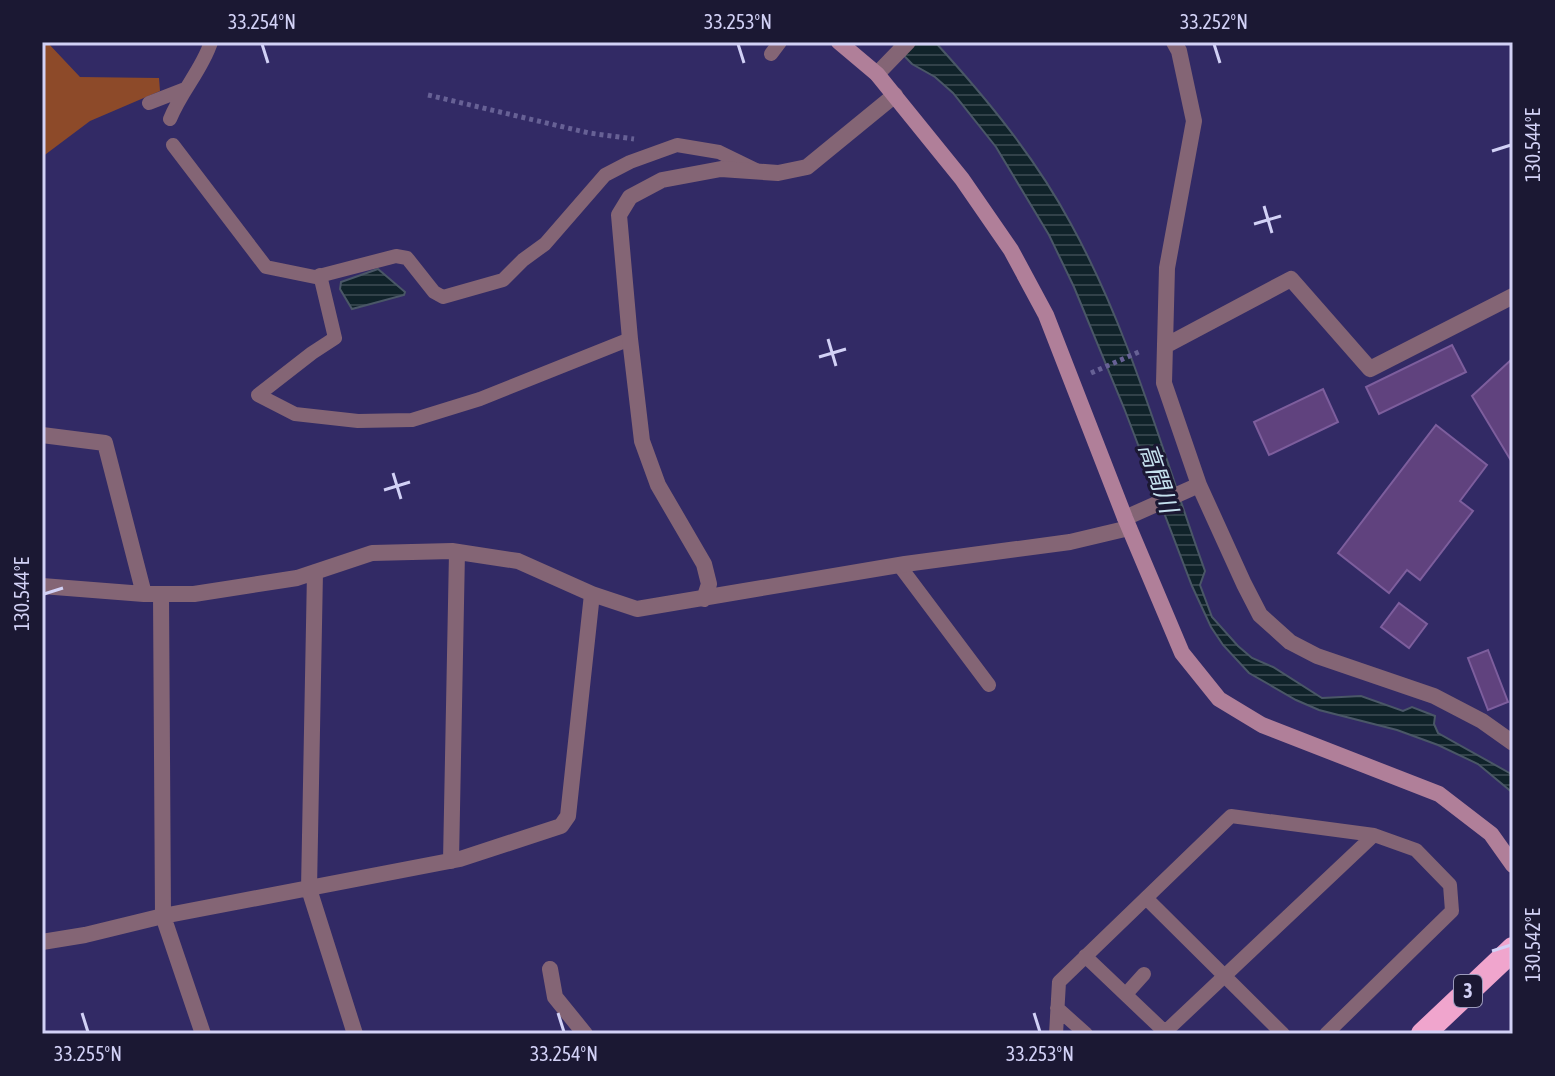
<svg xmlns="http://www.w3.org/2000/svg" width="1555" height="1076" font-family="'Asap Condensed','Noto Sans JP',sans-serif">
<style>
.green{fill:#8d4a29}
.water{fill:url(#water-rules);stroke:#4a5767;stroke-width:2}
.building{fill:#60427e;stroke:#7d5e9d;stroke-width:2}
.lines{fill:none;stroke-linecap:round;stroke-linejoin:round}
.path{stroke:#676195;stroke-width:5;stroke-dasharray:4 4;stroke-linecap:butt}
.lane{stroke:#846575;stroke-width:14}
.street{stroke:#846575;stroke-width:16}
.secondary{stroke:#b07f99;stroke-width:16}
.highway{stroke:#f0a5cd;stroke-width:24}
.ticks{fill:none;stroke:#d2d1f6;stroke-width:3}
.labels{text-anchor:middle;stroke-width:6;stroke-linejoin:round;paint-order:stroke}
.shield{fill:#1b1833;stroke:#9b9abc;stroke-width:2}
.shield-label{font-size:20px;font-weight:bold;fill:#d2d1f6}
.water-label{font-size:24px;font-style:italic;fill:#c6e2ef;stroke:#1b1833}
.neatline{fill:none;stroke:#d2d1f6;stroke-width:3}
.ticks-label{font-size:20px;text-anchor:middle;fill:#d2d1f6}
</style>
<defs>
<pattern id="water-rules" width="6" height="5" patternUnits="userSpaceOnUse" patternTransform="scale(2)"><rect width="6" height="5" fill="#10232a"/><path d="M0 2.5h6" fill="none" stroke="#32424a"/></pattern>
</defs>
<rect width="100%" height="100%" fill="#322a65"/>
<path class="green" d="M 42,42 L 47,42 L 80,77 L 159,78 L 160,91 L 90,121 L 42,157 Z"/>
<path class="water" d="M 891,42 L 936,43 C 987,99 1035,157 1071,224 C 1131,333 1163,455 1205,571 L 1200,585 L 1212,617 L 1238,646 L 1252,658 L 1273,667 L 1322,698 L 1361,696 L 1403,711 L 1412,707 L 1435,716 L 1434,724 L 1438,733 L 1513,775 L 1513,793 L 1478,764 L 1438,745 L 1397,730 L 1319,710 L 1296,700 L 1249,673 L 1223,645 L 1211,627 L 1192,586 L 1124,408 L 1074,287 L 1049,235 L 996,147 L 953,93 L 935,77 L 912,64 Z
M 378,269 L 405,292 L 404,295 L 352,309 L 340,289 L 341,282 Z"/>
<path class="building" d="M 1452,345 L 1466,372 L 1379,414 L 1366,387 Z
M 1513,358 L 1513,464 L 1472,396 Z
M 1323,389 L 1338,422 L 1269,455 L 1254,422 Z
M 1436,425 L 1487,465 L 1460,501 L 1473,511 L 1420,580 L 1407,570 L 1389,593 L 1338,553 Z
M 1399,603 L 1427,624 L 1409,648 L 1381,627 Z
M 1488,650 L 1508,702 L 1488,710 L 1468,658 Z"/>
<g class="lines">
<path class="path" d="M 428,95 L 589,133 L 634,139
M 1091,373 L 1141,351"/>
<path class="lane" d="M 771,54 L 780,42
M 149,103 L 185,89
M 170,119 C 181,91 202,70 211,42
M 173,145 L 266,267 L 315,277 L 396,256 L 407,258 L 434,292 L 443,297 L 503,280 L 523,260 L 545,244 L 605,175 L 630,162 L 677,145 L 719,152 L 756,170
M 320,275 L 335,338 L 312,353 L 258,395 L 295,414 L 358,421 L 412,420 L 480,399 L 630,339
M 899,565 L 989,685
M 1146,898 L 1283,1034
M 1085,956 L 1167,1034
M 1126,994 L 1144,974
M 1057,1008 L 1086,1034
M 1056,1034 L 1059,982 L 1231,816 L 1374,835 L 1416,850 L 1450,885 L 1452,911 L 1326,1034
M 1163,1034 L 1374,835"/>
<path class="street" d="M 1174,42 L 1179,51 L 1194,121 L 1167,268 L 1164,383 L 1199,485 L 1244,584 L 1260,615 L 1290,642 L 1317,656 L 1434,696 L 1482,721 L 1513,743
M 877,74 L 908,42
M 1165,346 L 1291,279 L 1370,369 L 1513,296
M 42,435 L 105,443 L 144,594
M 1125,518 L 1199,485
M 315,572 L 309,889 L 355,1034
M 42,586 L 144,594 L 194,594 L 297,578 L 372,553 L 452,551 L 518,561 L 592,594 L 637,609 L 905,564 L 1070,542 L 1129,528
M 161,595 L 163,916 L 203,1034
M 704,599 L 709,584 L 704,564 L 658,485 L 642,441 L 630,339 L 619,215 L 630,197 L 662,180 L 721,169 L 778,173 L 807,167 L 895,95
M 451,861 L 457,552
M 42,942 L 85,935 L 163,916 L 460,859 L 561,826 L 568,816 L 592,594
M 550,969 L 555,997 L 585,1034"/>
<path class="secondary" d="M 839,42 L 877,74 L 962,179 L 1011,250 L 1046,315 L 1125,518 L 1182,653 L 1219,699 L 1262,725 L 1439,794 L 1491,834 L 1513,865"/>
<path class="highway" d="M 1423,1034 L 1513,949"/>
</g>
<path class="ticks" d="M 262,44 L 268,63M 738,44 L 744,63M 1214,44 L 1220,63M 1492,151 L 1511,145M 1264,206 L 1272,233M 1254,224 L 1281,216M 828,339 L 836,366M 819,357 L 846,349M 393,473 L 401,499M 384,490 L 410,482M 44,594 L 63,588M 1492,951 L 1511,945M 82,1013 L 88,1032M 558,1013 L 564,1032M 1034,1013 L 1040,1032"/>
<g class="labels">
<rect class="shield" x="1454" y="975" width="28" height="32" rx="6"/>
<g class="shield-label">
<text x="1468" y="998">3</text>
</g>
<g class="water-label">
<text transform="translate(1158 478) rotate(71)" y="8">高間川</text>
</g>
</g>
<rect width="1555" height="1076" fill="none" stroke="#1b1833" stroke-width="88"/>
<rect x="44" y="44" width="1467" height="988" class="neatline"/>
<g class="ticks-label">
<text x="262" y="29">33.254°N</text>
<text x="738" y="29">33.253°N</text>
<text x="1214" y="29">33.252°N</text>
<text transform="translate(1533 145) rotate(-90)" y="7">130.544°E</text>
<text transform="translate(22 594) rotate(-90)" y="7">130.544°E</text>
<text transform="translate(1533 945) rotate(-90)" y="7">130.542°E</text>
<text x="88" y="1061">33.255°N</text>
<text x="564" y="1061">33.254°N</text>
<text x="1040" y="1061">33.253°N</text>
</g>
</svg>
